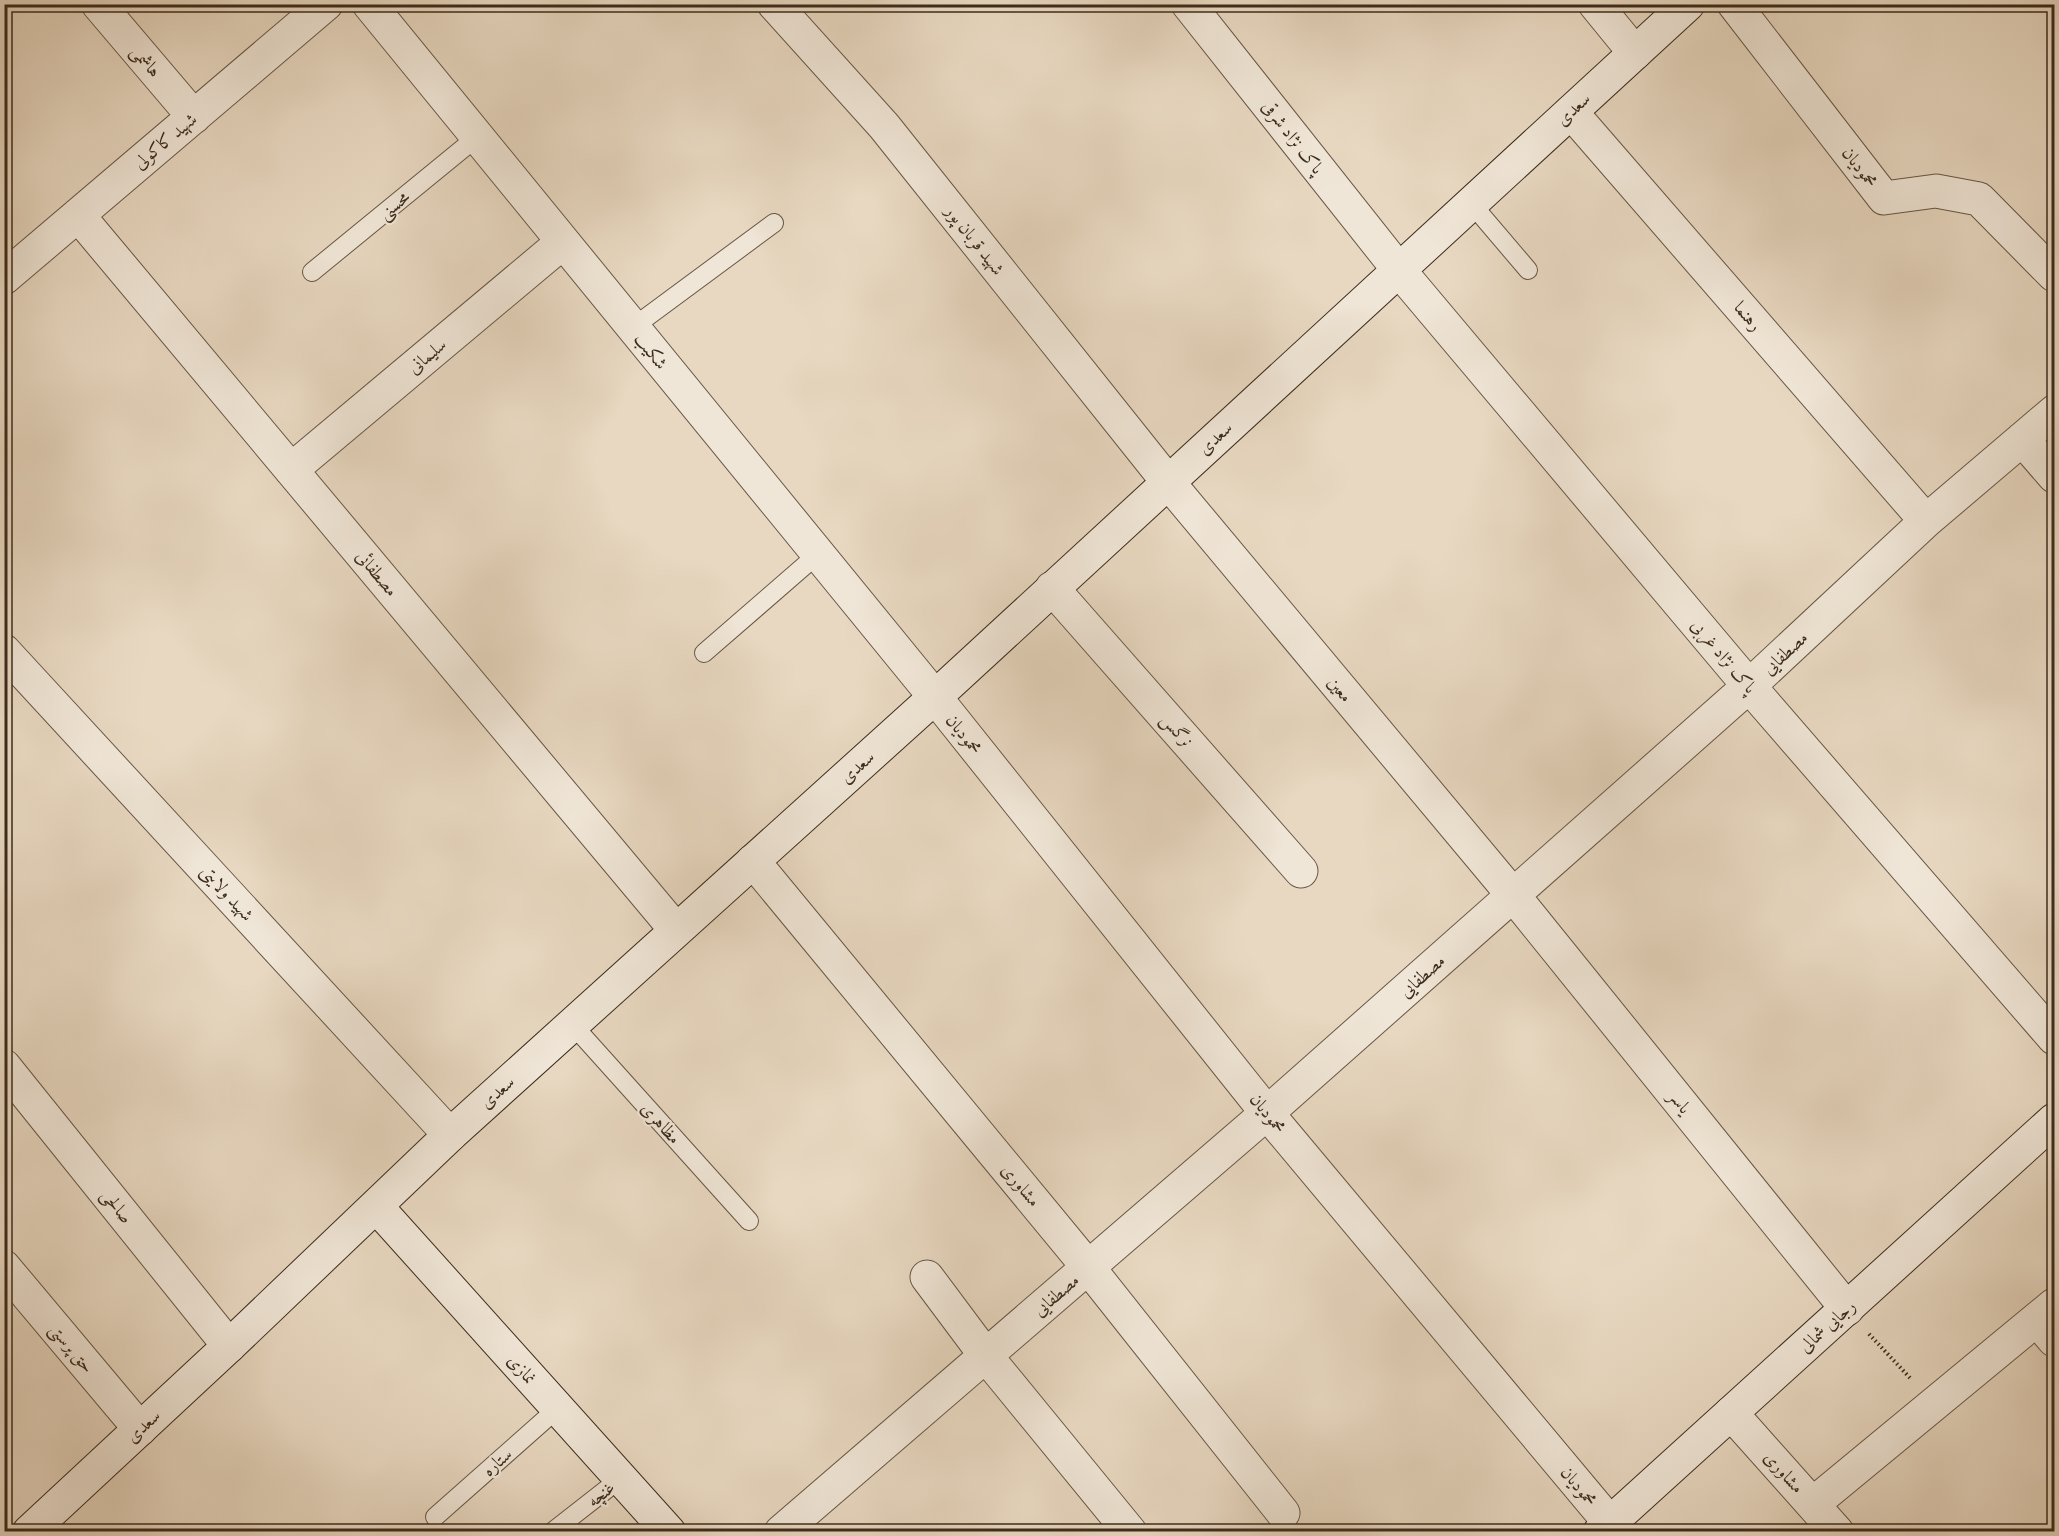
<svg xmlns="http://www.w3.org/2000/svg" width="2059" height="1536" font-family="'IM FELL Great Primer',Amiri,serif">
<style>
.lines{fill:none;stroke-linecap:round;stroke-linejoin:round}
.lane-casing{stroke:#675746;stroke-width:20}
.street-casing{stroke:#675746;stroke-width:35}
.secondary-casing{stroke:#3c2c1d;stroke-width:35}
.path{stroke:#3c2c1d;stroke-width:4;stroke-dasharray:1.5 3;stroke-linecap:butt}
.lane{stroke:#f0e6d7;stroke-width:18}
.street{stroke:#f0e6d7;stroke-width:33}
.secondary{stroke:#f0e6d7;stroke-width:33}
.labels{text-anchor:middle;stroke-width:4.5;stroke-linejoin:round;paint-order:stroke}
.street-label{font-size:18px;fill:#3c2c1d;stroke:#f0e6d7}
</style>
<rect width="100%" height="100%" fill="#e8d8c1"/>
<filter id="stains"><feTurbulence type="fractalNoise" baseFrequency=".00333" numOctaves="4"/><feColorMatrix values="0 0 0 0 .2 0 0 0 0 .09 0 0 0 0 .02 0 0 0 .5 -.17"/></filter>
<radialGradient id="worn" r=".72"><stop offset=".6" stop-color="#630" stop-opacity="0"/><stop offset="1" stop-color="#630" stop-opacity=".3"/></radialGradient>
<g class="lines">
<defs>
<path id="lane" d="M 1471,203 L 1528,270
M 312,272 L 477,137
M 632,328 L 774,223
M 704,653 L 818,554
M 572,1024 L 749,1221
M 435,1517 L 558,1408
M 552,1532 L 621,1478"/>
<path id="street" d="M 98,4 L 194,117
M 369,4 L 935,697 L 1267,1113 L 1610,1523
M 774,4 L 884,126 L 1168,482 L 1513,895 L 1847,1309
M 1188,4 L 1398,269 L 1749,686 L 2054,1038
M 1595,4 L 1635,53
M 1734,4 L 1884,198 L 1936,191 L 1979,199 L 2054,275
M 1571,112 L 1926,521
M 78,215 L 676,930
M 4,278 L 326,4
M 2022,439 L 2054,476
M 291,470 L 563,242
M 1052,588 L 1301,871
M 4,651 L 450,1135
M 753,861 L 1088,1267 L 1283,1513
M 4,1066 L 229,1346
M 4,1267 L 140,1429
M 927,1277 L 986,1356 L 1130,1532
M 2037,1320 L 2054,1340
M 1731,1413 L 1837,1532
M 1813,1504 L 2054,1305
M 781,1532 L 1267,1113 L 1749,686 L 1926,521 L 2054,412"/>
<path id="secondary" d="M 376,1206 L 669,1532
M 29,1532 L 229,1346 L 450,1135 L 935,697 L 1688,4
M 1600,1532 L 2054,1120"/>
</defs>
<use href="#lane" class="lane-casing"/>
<use href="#street" class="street-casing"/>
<use href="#secondary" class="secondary-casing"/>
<path class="path" d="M 1869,1334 L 1911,1379"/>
<use href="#lane" class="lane"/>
<use href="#street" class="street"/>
<use href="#secondary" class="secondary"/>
</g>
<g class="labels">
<g class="street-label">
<text transform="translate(146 61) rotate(49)" y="6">هاشمی</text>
<text transform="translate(1573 109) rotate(-43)" y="6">سعدی</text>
<text transform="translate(1293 137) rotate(52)" y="6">پاک نژاد شرقی</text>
<text transform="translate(165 141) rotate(-40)" y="6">شهید کاکولی</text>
<text transform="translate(1860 167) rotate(52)" y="6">محمودیان</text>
<text transform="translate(394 205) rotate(-39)" y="6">محسنی</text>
<text transform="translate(975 240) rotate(52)" y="6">شهید قربان پور</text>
<text transform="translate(1748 316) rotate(49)" y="6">رهنما</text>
<text transform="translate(651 351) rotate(51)" y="6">شکیب</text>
<text transform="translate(427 356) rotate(-40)" y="6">سلیمانی</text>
<text transform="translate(1215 438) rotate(-43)" y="6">سعدی</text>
<text transform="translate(377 573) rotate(50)" y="6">مصطفائی</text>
<text transform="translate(1785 653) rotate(-43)" y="6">مصطفایی</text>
<text transform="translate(1724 656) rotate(50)" y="6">پاک نژاد غربی</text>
<text transform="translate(1340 689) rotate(50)" y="6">معین</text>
<text transform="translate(1177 730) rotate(49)" y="6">نرگس</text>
<text transform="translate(964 734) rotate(51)" y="6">محمودیان</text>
<text transform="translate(857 767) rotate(-42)" y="6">سعدی</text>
<text transform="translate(227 893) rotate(47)" y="6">شهید ولایتی</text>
<text transform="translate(1422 976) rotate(-42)" y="6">مصطفایی</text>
<text transform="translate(497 1092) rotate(-42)" y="6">سعدی</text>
<text transform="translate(1680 1102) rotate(51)" y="6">یاسر</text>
<text transform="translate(1268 1113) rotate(51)" y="6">محمودیان</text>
<text transform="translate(661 1123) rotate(48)" y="6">مظاهری</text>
<text transform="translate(1021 1185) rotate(50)" y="6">مشاوری</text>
<text transform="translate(117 1206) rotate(51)" y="6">صالحی</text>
<text transform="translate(1056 1295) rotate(-41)" y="6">مصطفایی</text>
<text transform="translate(1827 1326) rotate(-42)" y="6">رجایی شمالی</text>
<text transform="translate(72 1348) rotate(50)" y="6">حق پرستی</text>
<text transform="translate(522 1369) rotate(48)" y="6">نمازی</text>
<text transform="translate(143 1426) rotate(-43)" y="6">سعدی</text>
<text transform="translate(497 1462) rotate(-41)" y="6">ستاره</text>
<text transform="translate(1784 1472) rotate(48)" y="6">مشاوری</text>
<text transform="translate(1579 1486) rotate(50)" y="6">محمودیان</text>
<text transform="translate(601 1494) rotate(-38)" y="6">غنچه</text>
</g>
</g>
<rect width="2059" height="1536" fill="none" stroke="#e8d8c1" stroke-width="24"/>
<rect x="6" y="6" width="2047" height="1524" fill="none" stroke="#3c2c1d" stroke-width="3"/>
<rect x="12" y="12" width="2035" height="1512" fill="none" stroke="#3c2c1d" stroke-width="1.5"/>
<rect width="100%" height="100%" filter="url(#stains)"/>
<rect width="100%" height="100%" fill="url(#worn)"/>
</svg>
